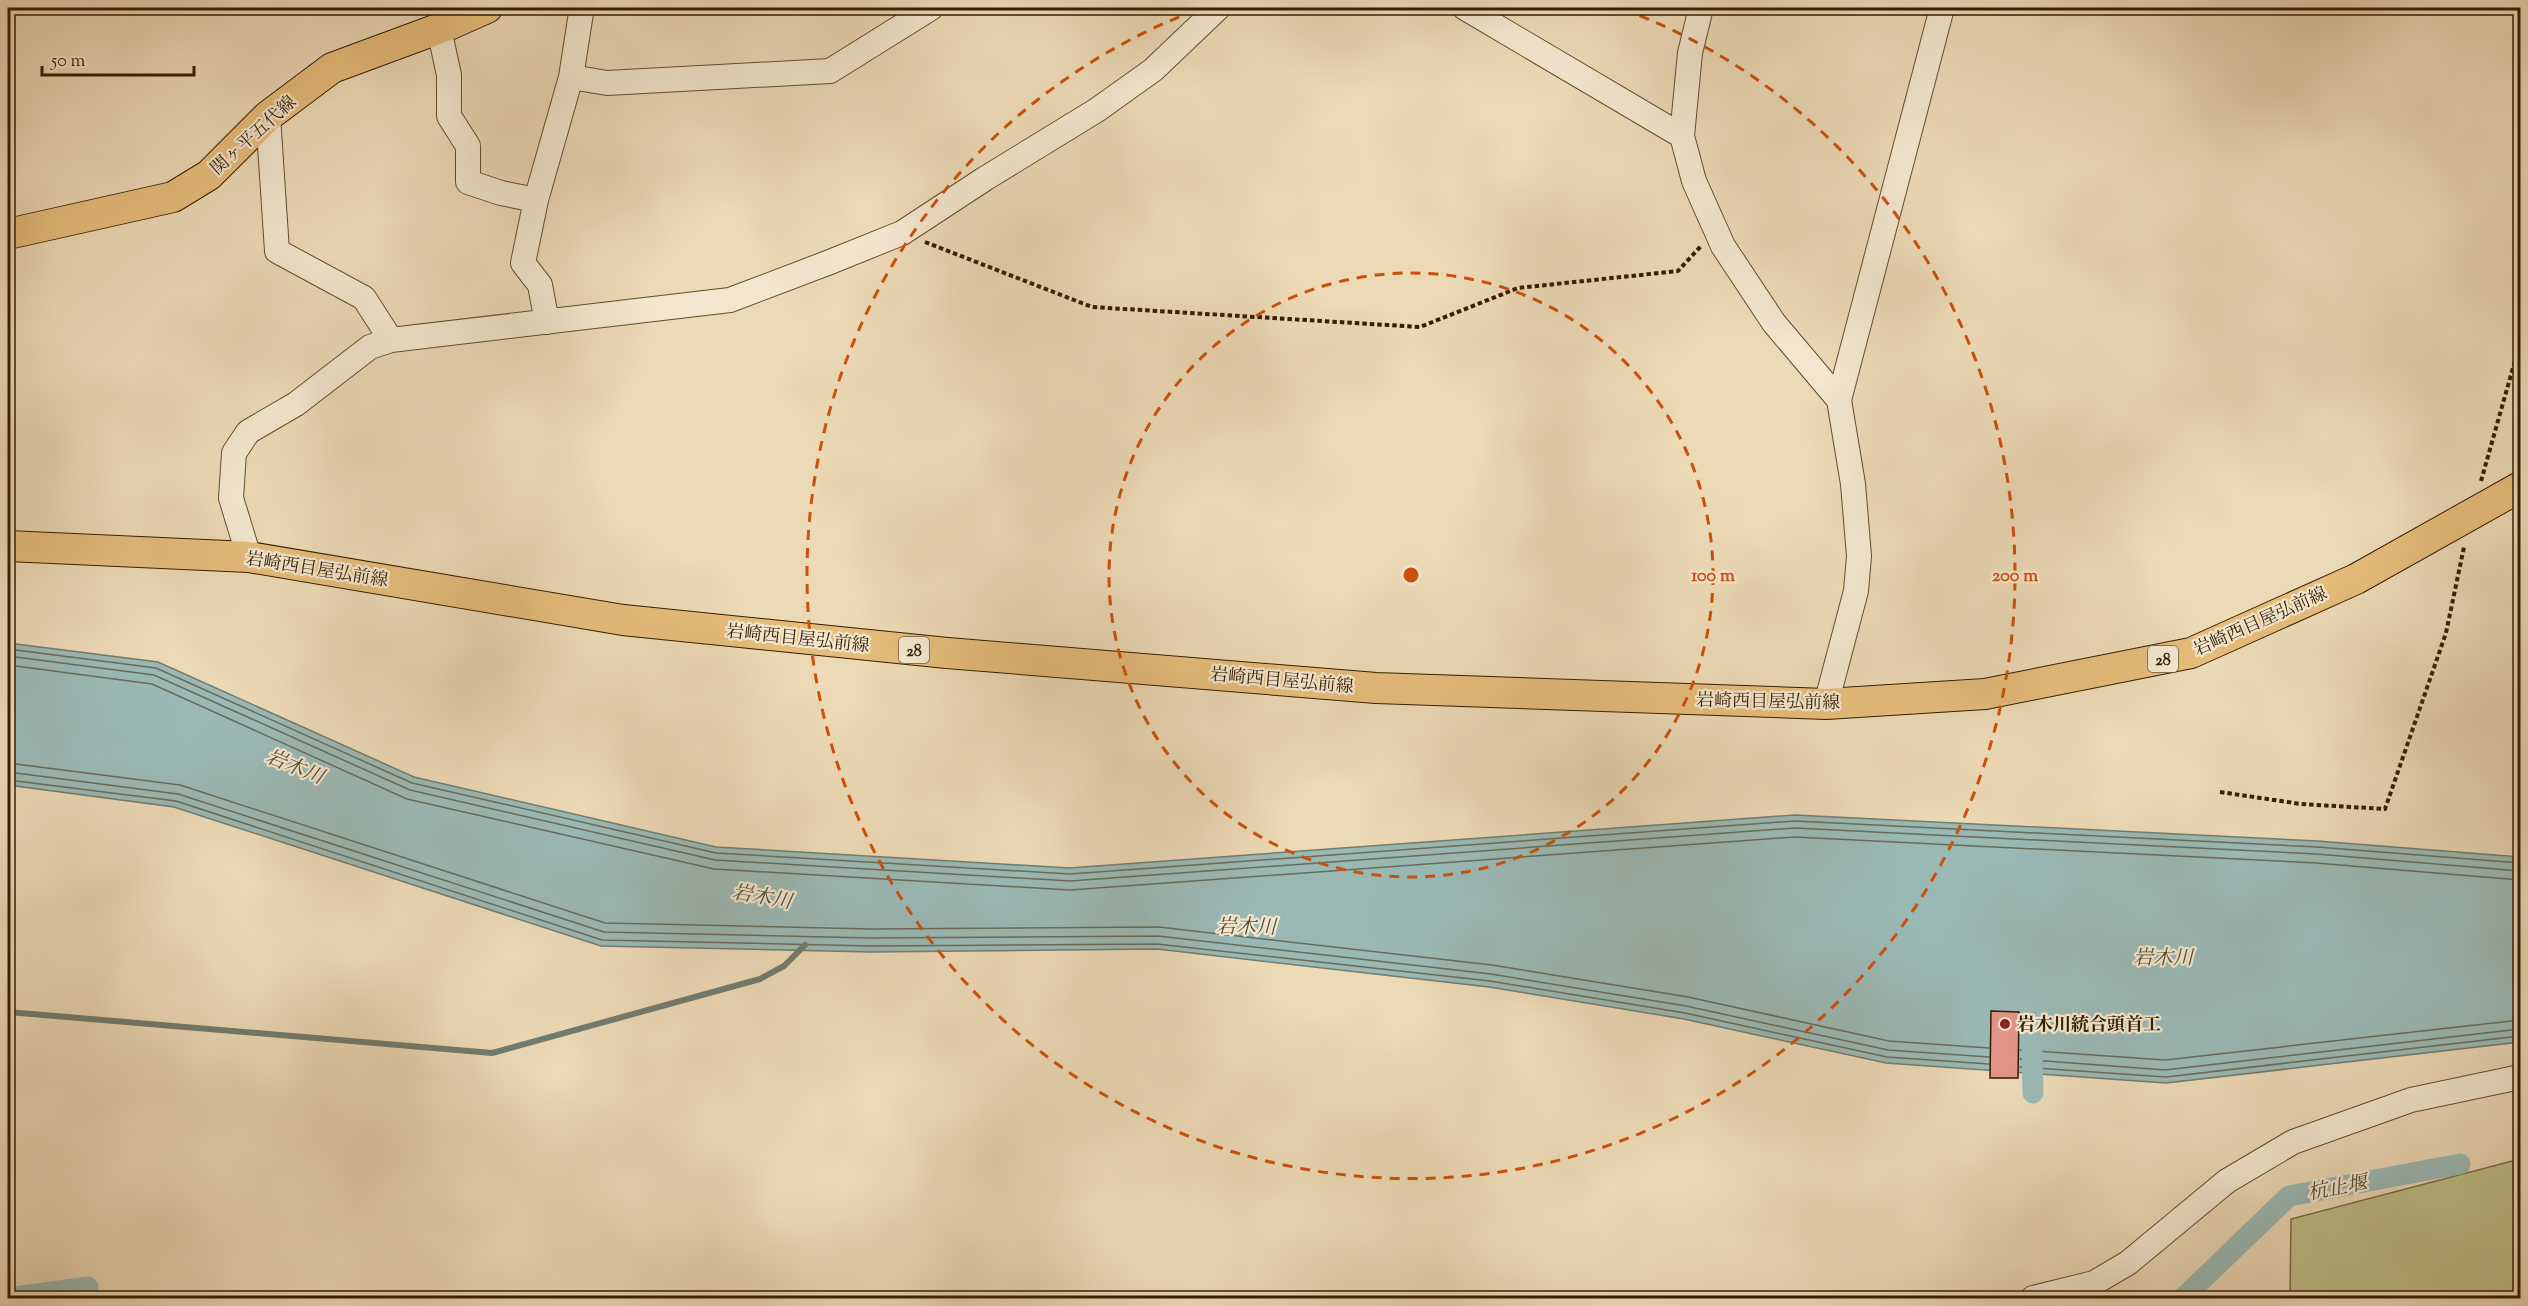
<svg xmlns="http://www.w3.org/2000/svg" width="2528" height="1306" font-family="'Sorts Mill Goudy','Noto Serif JP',serif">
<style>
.green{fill:#bfbd88;stroke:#7a6d44;stroke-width:1.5}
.water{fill:#9ab9b5;stroke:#727b6d;stroke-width:1.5}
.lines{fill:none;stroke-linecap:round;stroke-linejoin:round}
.shore{stroke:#686b5a;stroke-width:1.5}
.stream{stroke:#727b6d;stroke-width:6}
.canal{stroke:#9ab9b5;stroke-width:21}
.building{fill:#e39385;stroke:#351d00;stroke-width:1.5}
.minor-casing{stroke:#634c2d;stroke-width:26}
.major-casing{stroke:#351d00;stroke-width:32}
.path{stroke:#351d00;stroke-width:4;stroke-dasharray:4.5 3;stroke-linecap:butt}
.minor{stroke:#f3e6cf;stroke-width:24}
.major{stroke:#e6bc7a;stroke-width:30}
.ring{fill:none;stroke:#cd500a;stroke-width:3;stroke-dasharray:10 8}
.poi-dot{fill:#8f2418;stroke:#f3e6cf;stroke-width:2}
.labels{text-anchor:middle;stroke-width:4.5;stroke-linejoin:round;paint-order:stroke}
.shield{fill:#f3e6cf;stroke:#6e593e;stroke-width:1.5}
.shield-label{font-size:16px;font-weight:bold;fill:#351d00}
.street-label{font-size:18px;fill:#351d00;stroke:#f3e6cf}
.poi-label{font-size:18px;font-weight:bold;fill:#351d00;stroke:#f3e6cf;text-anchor:start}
.water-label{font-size:20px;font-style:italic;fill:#534c36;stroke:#f3e6cf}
.centre{fill:#cd500a;stroke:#f3e6cf;stroke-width:3}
.ring-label{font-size:18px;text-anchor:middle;font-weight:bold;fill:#cd500a;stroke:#f3e6cf;stroke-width:4.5;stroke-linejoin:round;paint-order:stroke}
</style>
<rect width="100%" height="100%" fill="#ecd9b5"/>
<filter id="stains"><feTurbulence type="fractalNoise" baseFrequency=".00333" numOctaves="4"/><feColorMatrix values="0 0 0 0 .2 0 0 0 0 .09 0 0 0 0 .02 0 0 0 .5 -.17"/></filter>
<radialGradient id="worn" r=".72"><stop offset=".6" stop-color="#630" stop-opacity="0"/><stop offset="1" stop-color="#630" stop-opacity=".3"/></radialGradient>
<path class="green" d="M 2520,1159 L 2520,1292 L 2516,1298 L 2286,1298 L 2290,1296 L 2291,1219 Z"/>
<path class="water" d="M 8,643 L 158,662 L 414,777 L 716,847 L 1069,868 L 1795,815 L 2317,841 L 2520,857 L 2520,1042 L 2166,1083 L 1886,1063 L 1684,1019 L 1489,987 L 1157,949 L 871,952 L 601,946 L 174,807 L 8,785 Z"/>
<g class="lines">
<path class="shore" d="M 8,649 L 156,668 L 412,783 L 716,853 L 1070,874 L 1795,821 L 2317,847 L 2520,863
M 8,656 L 154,675 L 410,790 L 715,860 L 1070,881 L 1795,828 L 2316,854 L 2520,871
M 8,665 L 152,684 L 407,799 L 714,869 L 1070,890 L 1795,837 L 2316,863 L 2520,880
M 8,763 L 180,785 L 605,923 L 871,929 L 1159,927 L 1492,965 L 1688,997 L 1889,1041 L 1989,1048
M 8,772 L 178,794 L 604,932 L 871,938 L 1158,936 L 1491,974 L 1686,1006 L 1888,1050 L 1989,1057
M 8,780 L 176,801 L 602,940 L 871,946 L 1157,944 L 1490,981 L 1685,1013 L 1887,1057 L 1989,1064
M 2020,1050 L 2165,1060 L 2520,1020
M 2020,1059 L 2165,1070 L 2520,1029
M 2020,1067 L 2166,1077 L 2520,1036"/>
<path class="stream" d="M 8,1012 L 492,1053 L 760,979 L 784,966 L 805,945"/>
<path class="canal" d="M 2032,1047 L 2033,1093
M 8,1298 L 88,1287
M 2183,1298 L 2289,1196 L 2460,1164"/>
</g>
<path class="building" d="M 1991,1011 L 2019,1012 L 2018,1078 L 1990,1078 Z"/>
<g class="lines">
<defs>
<path id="minor" d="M 579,8 L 581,13 L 571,77 L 607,83 L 830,71 L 931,8
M 1465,8 L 1682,136
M 1701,8 L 1690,53 L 1682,136 L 1694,181 L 1723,246 L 1774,323 L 1839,400
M 439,29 L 449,75 L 449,116 L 468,146 L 468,182 L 501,193 L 536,200
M 268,116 L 277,251 L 364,298 L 391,340
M 547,322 L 540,285 L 523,263 L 536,200 L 571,77
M 249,557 L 231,498 L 234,453 L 248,432 L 296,404 L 370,347 L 391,340 L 730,300 L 830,262 L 902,233 L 986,178 L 1097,110 L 1153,70 L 1218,8
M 1826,704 L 1856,591 L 1859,556 L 1853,484 L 1839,400 L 1942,8
M 2033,1298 L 2094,1283 L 2128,1263 L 2227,1181 L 2293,1142 L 2411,1100 L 2520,1077"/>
<path id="major" d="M 8,234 L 173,197 L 209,175 L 268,116 L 332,68 L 451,24 L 487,8
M 8,546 L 249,557 L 623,620 L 947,653 L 1376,688 L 1826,704 L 1985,694 L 2191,653 L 2356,579 L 2520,487"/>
</defs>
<use href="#minor" class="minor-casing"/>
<use href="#major" class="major-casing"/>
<path class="path" d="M 925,242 L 1092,307 L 1420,327 L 1518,288 L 1678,271 L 1701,246
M 2481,481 L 2520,343
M 2220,792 L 2301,804 L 2385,809 L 2446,633 L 2464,547"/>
<use href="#minor" class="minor"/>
<use href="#major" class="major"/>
</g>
<g class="ring">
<circle cx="1411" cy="575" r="302"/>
<path d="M1623 9A604 604 0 1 1 1199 9"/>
</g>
<circle class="poi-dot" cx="2005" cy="1024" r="6"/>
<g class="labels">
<g class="shield">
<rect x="899" y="637" width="30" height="26" rx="4.5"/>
<rect x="2148" y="646" width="30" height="26" rx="4.5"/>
</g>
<g class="shield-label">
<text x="914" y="656">28</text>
<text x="2163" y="665">28</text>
</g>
<g class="street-label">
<text transform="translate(253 135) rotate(-42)" y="6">関ヶ平五代線</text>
<text transform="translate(317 569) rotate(9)" y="6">岩崎西目屋弘前線</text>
<text transform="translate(2260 621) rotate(-24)" y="6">岩崎西目屋弘前線</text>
<text transform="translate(798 638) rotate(6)" y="6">岩崎西目屋弘前線</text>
<text transform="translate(1282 680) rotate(5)" y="6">岩崎西目屋弘前線</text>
<text transform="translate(1768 701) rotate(1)" y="6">岩崎西目屋弘前線</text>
</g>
<g class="poi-label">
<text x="2017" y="1030">岩木川統合頭首工</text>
</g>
<g class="water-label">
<text transform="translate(295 766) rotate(22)" y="7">岩木川</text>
<text transform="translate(762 896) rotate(10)" y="7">岩木川</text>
<text transform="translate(1246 926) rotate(1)" y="7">岩木川</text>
<text x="2163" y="964">岩木川</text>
<text transform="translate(2337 1187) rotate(-11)" y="7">杭止堰</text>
</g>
</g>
<circle cx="1411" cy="575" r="9" class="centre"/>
<g class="ring-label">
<text x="1713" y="581">100 m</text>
<text x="2015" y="581">200 m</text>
</g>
<rect width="2528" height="1306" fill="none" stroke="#ecd9b5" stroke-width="30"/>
<rect x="9" y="9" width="2510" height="1288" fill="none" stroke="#351d00" stroke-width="3"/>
<rect x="15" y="15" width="2498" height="1276" fill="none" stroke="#351d00" stroke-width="1.5"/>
<path d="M42 66v9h152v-9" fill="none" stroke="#351d00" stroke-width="3"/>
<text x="51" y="66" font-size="18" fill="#351d00" stroke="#f3e6cf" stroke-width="4.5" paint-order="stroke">50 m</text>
<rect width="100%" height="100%" filter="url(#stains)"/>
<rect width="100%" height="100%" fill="url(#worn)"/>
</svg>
